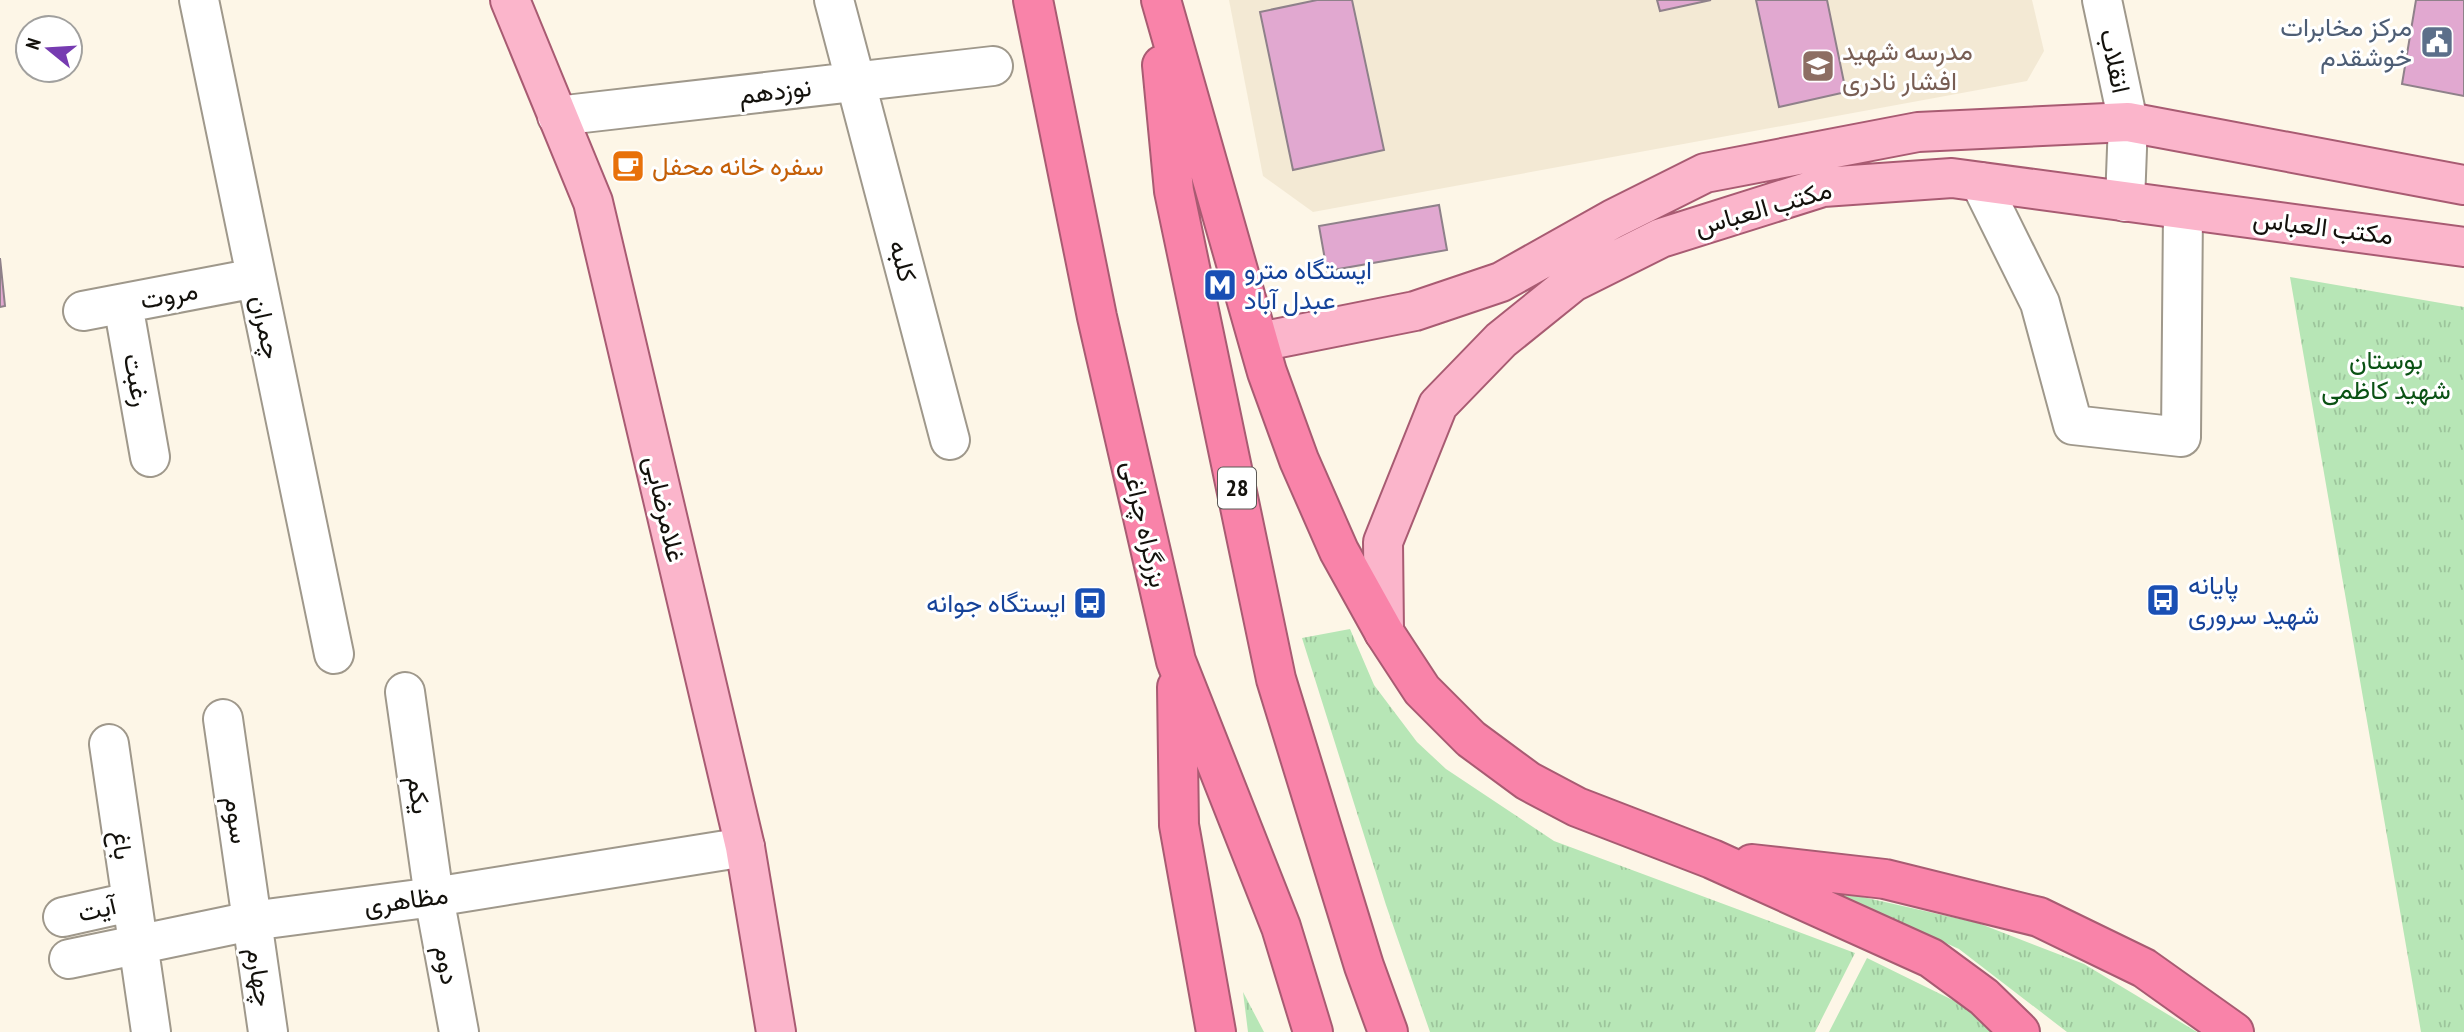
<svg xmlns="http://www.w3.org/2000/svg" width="2464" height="1032" font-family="'PT Sans Narrow',Vazirmatn,sans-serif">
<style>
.built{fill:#f3e9d4}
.grass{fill:url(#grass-tufts)}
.building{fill:#e1a8d0;stroke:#8f818a;stroke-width:2}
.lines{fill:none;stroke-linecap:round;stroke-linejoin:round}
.minor-casing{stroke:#9f988b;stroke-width:42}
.major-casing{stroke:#a85b72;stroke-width:42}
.highway-casing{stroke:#a85b72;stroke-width:42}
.minor{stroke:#fff;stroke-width:38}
.major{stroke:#fbb5cb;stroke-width:38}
.highway{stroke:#f983a9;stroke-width:38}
.labels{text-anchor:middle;stroke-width:6;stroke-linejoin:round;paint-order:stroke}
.shield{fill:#fff;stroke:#5a5855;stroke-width:2}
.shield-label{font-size:24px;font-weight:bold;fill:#13110c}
.service-label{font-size:26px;fill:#4e5e75;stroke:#fff;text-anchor:end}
.education-label{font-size:26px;fill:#785e54;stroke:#fff;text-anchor:start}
.street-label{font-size:26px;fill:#13110c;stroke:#fff}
.food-label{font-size:26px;fill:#c56008;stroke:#fff;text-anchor:start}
.transit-label{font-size:26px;fill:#164399;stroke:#fff;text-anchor:start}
.park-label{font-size:26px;fill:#0a5214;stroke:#fff}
</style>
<defs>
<pattern id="grass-tufts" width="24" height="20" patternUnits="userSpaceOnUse" patternTransform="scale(1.75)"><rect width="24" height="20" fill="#b7e6b6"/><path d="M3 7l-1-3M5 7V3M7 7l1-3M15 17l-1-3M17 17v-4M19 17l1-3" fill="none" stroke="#9cc49b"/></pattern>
</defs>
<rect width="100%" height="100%" fill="#fdf6e7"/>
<path class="built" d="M 1229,0 L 2032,0 L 2044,51 L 2027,81 L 1313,212 L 1263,176 Z"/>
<path class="grass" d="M 2290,277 L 2464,307 L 2464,1032 L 2421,1032 Z
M 1350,629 L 1374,685 L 1417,742 L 1446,769 L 1554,841 L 1855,953 L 1815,1032 L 1430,1032 L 1386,905 L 1302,638 Z
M 1827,889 L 1978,923 L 2084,964 L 2197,1032 L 2067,1032 L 1959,949 Z
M 1867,958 L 1975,1011 L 1996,1032 L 1829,1032 Z
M 1243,992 L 1264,1032 L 1248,1032 Z"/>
<path class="building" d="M 1317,0 L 1352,0 L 1384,150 L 1293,170 L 1260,12 Z
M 1657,0 L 1711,0 L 1660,11 Z
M 1756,0 L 1827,0 L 1846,92 L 1779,107 Z
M 2416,0 L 2464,0 L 2464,96 L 2402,84 Z
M 1439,205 L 1447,250 L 1327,271 L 1319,226 Z
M 0,258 L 5,306 L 0,307 Z"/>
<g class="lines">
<defs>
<path id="minor" d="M 199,0 L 334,654
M 834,0 L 950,440
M 2102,0 L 2128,122 L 2125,202
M 557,116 L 993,66
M 1980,182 L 2040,303 L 2073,425 L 2181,437 L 2183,211
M 123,304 L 150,457
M 83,311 L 256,278
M 405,692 L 434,897 L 459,1032
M 223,719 L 268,1032
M 109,744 L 151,1032
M 63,917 L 130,902
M 69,959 L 251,921 L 434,897 L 745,847"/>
<path id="major" d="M 510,0 L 593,202 L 745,847 L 776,1032
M 1259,342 L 1415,311 L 1501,282 L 1613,219 L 1705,173 L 1918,132 L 2128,122 L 2464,185
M 1384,632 L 1383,542 L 1438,405 L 1501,340 L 1573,282 L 1661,238 L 1823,187 L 1952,178 L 2464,247"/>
<path id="highway" d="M 1033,0 L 1097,317 L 1176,661 L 1281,927 L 1313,1032
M 1161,0 L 1267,372 L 1299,460 L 1339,551 L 1384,632 L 1422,690 L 1471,739 L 1528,781 L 1577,807 L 1712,859 L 1931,958 L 1984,997 L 2020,1032
M 1162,65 L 1174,191 L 1276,679 L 1364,966 L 1388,1032
M 1177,687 L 1179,825 L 1216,1032
M 1752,864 L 1885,879 L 2039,917 L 2144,968 L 2234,1032"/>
</defs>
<use href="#minor" class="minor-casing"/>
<use href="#major" class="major-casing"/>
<use href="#highway" class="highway-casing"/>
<use href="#minor" class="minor"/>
<use href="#major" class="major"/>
<use href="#highway" class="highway"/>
</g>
<defs>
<symbol id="civic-square" viewBox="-11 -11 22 22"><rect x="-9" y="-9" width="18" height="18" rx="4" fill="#5c6f8a" stroke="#fff"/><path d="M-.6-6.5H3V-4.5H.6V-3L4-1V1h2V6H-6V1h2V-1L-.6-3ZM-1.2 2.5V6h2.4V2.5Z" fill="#fff"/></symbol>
<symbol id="school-square" viewBox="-11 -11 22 22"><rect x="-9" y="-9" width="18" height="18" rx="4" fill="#8d6e63" stroke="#fff"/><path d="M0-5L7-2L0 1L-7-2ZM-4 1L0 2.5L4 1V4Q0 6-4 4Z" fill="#fff"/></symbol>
<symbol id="cafe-square" viewBox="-11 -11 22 22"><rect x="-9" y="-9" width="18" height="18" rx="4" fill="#e8710a" stroke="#fff"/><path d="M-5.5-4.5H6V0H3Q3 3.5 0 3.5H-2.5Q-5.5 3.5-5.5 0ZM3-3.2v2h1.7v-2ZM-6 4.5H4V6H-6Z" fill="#fff"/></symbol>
<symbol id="metro-square" viewBox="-11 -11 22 22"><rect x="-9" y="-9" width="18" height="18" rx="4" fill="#1a4fb4" stroke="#fff"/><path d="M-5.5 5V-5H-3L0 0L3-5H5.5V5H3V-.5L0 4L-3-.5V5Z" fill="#fff"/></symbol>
<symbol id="bus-square" viewBox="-11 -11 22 22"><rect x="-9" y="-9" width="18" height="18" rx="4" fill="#1a4fb4" stroke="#fff"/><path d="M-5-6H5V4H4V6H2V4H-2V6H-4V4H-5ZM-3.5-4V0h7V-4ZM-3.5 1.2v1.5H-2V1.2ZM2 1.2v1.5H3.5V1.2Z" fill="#fff"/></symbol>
</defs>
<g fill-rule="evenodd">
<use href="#civic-square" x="2418" y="23" width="38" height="38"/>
<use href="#school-square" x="1799" y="47" width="38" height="38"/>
<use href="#cafe-square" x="609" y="147" width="38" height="38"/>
<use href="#metro-square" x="1201" y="266" width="38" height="38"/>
<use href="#bus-square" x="2144" y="581" width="38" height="38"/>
<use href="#bus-square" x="1071" y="584" width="38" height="38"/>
</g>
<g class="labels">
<rect class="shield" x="1218" y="467.5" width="38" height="41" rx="5"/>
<g class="shield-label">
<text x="1237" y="496">28</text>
</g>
<g class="service-label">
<text x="2412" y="36">مرکز مخابرات<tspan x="2412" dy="30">خوشقدم</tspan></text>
</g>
<g class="education-label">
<text x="1842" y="60">مدرسه شهید<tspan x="1842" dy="30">افشار نادری</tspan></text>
</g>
<g class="street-label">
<text transform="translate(2115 61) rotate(78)" y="9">انقلاب</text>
<text transform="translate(775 91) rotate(-7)" y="9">نوزدهم</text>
<text transform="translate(1763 208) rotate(-16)" y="9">مکتب العباس</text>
<text transform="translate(2323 227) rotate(7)" y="9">مکتب العباس</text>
<text transform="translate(903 261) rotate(75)" y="9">کلبه</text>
<text transform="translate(169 295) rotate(-11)" y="9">مروت</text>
<text transform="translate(266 327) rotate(78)" y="9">چمران</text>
<text transform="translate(137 380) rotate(80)" y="9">رغبت</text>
<text transform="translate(665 509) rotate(77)" y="9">غلامرضایی</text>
<text transform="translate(1145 524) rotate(77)" y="9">بزرگراه چراغی</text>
<text transform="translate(419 795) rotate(82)" y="9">یکم</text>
<text transform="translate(237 820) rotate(82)" y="9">سوم</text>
<text transform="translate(122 845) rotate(82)" y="9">باغ</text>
<text transform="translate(406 900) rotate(-8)" y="9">مظاهری</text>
<text transform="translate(97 909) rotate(-13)" y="9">آیت</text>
<text transform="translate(447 965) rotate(79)" y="9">دوم</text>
<text transform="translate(260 977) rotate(81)" y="9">چهارم</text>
</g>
<g class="food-label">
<text x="652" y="175">سفره خانه محفل</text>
</g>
<g class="transit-label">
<text x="1244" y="279">ایستگاه مترو<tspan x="1244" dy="30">عبدل آباد</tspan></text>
<text x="2188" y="594">پایانه<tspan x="2188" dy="30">شهید سروری</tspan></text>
<text x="1066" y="612" text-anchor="end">ایستگاه جوانه</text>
</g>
<g class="park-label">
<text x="2386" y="369">بوستان<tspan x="2386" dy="30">شهید کاظمی</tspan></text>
</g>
</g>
<g transform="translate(49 49) rotate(288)"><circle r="33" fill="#ffffff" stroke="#a1a09e" stroke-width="2"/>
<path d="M0-5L12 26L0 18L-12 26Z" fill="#763bb1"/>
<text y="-10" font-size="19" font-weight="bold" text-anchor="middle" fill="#13110c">N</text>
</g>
</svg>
